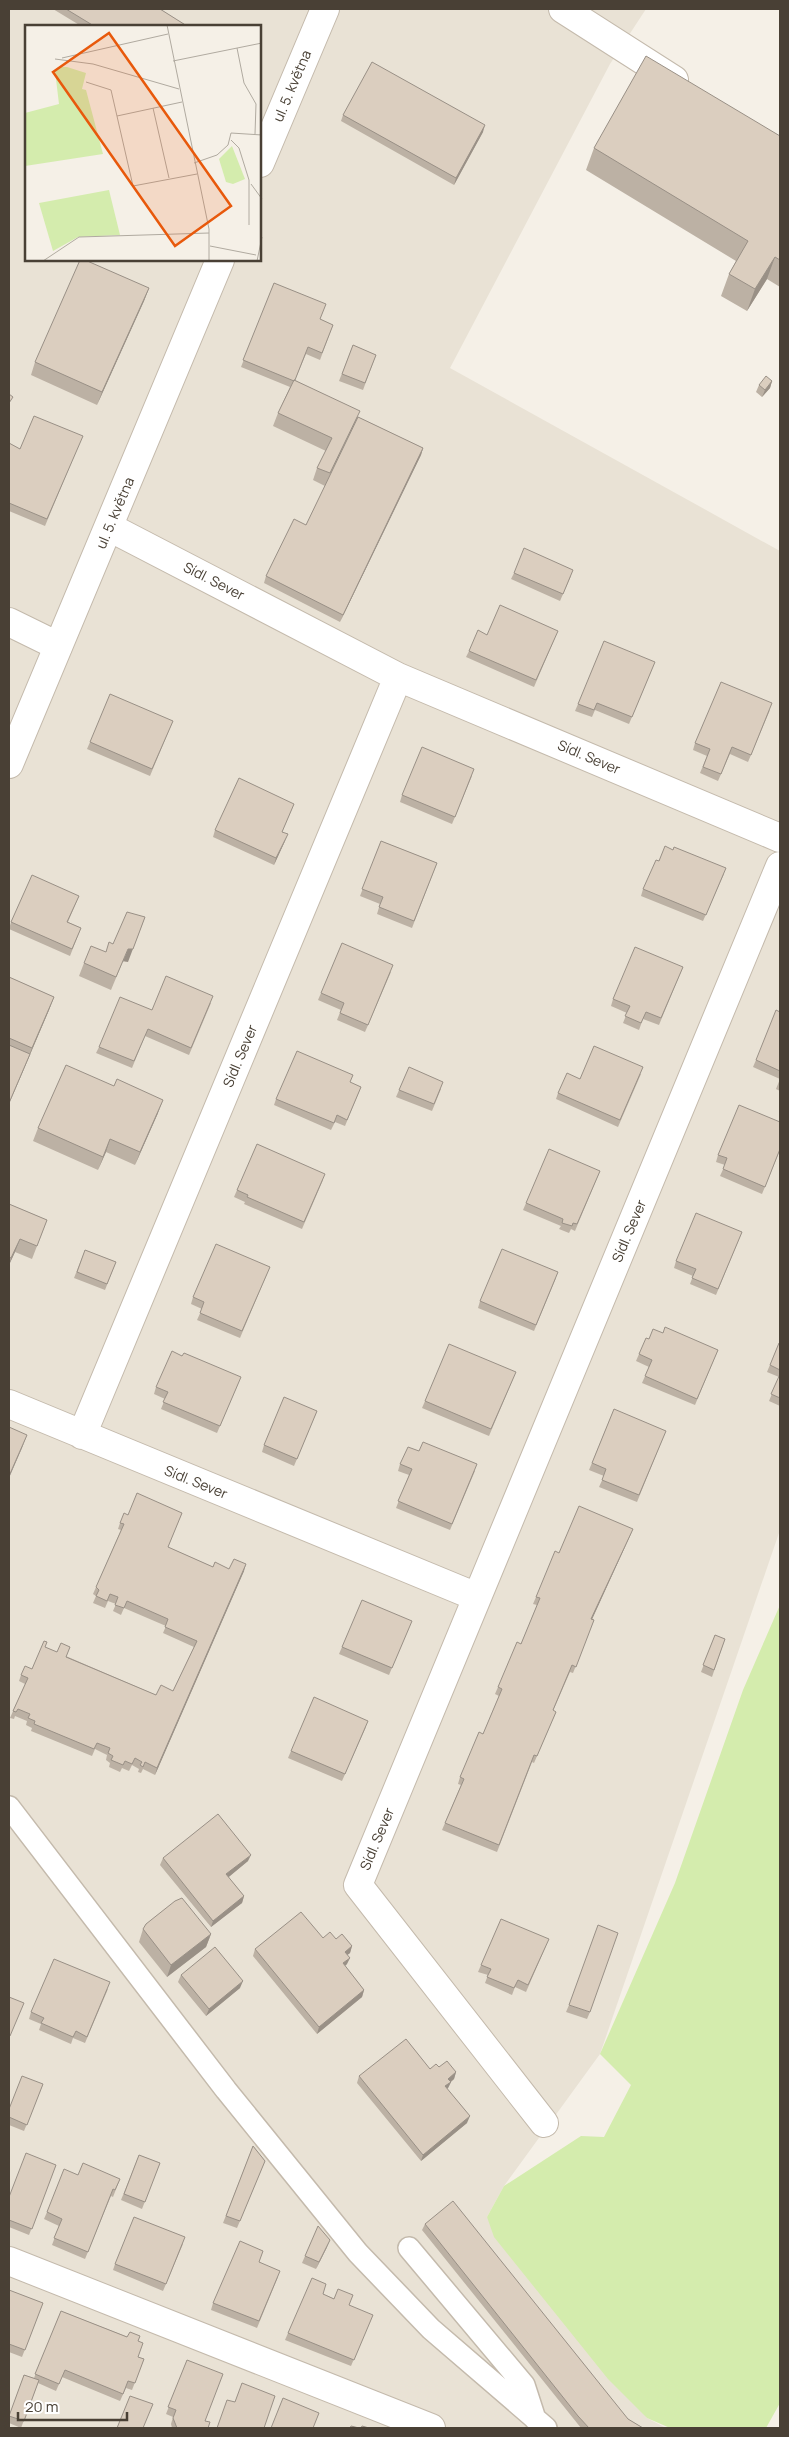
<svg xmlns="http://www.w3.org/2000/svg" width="789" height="2437" font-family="Manrope,sans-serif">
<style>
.residential{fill:#e9e2d5;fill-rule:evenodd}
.grass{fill:#d4ecad}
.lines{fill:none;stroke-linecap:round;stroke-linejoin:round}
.service-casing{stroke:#c4baac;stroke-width:24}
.minor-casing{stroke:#c4baac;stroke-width:30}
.tertiary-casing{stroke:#c4baac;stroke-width:30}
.service{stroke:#fff;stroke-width:21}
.minor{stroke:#fff;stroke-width:28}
.tertiary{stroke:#fff;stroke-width:28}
.wall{fill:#bcb1a4}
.shaded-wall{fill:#999086}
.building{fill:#dbcebf;stroke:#999086}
.labels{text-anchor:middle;stroke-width:4.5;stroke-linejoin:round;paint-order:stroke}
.street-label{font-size:14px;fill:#494035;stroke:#fff}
.inset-road{fill:none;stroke:#b0aaa0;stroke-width:1}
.view{fill:#e8590c;fill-opacity:0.15;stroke:#e8590c;stroke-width:2.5}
.inset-edge{fill:none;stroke:#494035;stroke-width:2.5}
</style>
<rect width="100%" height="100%" fill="#f5f0e7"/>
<path class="residential" d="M 9,9 L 646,9 L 610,64 L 450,368 L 780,551 L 780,1530 L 600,2054 L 504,2186 L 487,2217 L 647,2418 L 666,2428 L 9,2428 ZM 26,26 L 260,26 L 260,260 L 26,260 Z"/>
<path class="grass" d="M 780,1605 L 780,2403 L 766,2428 L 670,2428 L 647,2418 L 608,2379 L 494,2237 L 487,2217 L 504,2186 L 581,2136 L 604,2137 L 631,2085 L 600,2054 L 675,1883 L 743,1690 Z"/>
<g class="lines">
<defs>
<path id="service" d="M 9,1807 L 226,2090 L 358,2253 L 431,2329 L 546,2428
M 409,2248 L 524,2385 L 535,2419"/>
<path id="minor" d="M 563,9 L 674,80
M 109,527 L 398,677 L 780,838
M 9,622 L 58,646
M 9,1404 L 477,1597
M 82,1435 L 398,677
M 544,2123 L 358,1885 L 780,866
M 9,2261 L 431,2428"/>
<path id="tertiary" d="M 260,163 L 325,9
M 9,764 L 220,260"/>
</defs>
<use href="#service" class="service-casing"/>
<use href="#minor" class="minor-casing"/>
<use href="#tertiary" class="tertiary-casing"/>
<use href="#service" class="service"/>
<use href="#minor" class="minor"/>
<use href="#tertiary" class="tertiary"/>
</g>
<path class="wall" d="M 53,9 L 160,9 L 187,26 L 81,26 Z
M 343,115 L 483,132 L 454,185 L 341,121 Z
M 780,136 L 780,287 L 767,279 L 747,311 L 721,296 L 729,274 L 736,261 L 586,170 L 594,148 Z
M 274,283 L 320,319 L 333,325 L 320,360 L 306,354 L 295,380 L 358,417 L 423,448 L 421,455 L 340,622 L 264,583 L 266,576 L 306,525 L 325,486 L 313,480 L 317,468 L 326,451 L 273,426 L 278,413 L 290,387 L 241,367 Z
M 149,288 L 144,301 L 97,405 L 31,375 L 35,362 Z
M 353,345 L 376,355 L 363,390 L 339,381 Z
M 772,381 L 770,388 L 762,397 L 756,392 L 759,385 Z
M 80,442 L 45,526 L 9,511 L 9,443 L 20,449 Z
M 514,573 L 571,576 L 560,601 L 511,579 Z
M 487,635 L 555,638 L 534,687 L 466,657 L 469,651 Z
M 652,669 L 629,724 L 595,710 L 592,717 L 575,711 L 578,704 Z
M 770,710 L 748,762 L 730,754 L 718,781 L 700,773 L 707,756 L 693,750 L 695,743 Z
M 173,721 L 150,776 L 87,749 L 90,742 Z
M 472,776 L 452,824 L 400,802 L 402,795 Z
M 294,804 L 282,832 L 285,841 L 274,865 L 213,837 L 215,830 Z
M 381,841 L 437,863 L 412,928 L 377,914 L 380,904 L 360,896 Z
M 673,850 L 724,874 L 703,921 L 641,896 L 643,889 L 659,861 Z
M 79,896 L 68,922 L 81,928 L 70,956 L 9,929 L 11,922 Z
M 106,952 L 128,962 L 123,961 L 111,990 L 79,976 L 84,963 Z
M 683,967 L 659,1025 L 643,1019 L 639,1030 L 623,1023 L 627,1013 L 611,1006 L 613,999 Z
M 391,972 L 365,1032 L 337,1020 L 341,1010 L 318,1000 L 321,993 Z
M 9,977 L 54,997 L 49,1010 L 9,1104 Z
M 211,1003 L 189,1055 L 145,1036 L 132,1068 L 96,1053 L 99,1047 L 152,1010 Z
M 780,1012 L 780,1091 L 776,1089 L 780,1079 L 753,1067 L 756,1060 Z
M 641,1074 L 618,1127 L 556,1099 L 558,1093 L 580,1079 Z
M 351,1083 L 361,1087 L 345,1126 L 335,1122 L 331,1130 L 274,1105 L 276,1099 Z
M 114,1086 L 158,1113 L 135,1165 L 106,1152 L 98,1170 L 33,1141 L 38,1128 Z
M 441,1089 L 432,1111 L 396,1097 L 399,1090 Z
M 780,1150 L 762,1194 L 720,1176 L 725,1165 L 716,1162 L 718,1155 Z
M 600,1171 L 575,1231 L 571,1229 L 569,1233 L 559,1229 L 561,1226 L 523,1210 L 526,1203 Z
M 323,1180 L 302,1229 L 244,1204 L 245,1202 L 234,1197 L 237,1190 Z
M 9,1204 L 47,1220 L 32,1259 L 15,1252 L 9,1265 Z
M 742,1232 L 716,1295 L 690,1284 L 693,1276 L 674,1268 L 676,1261 Z
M 85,1250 L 116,1262 L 105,1290 L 74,1278 Z
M 267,1274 L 240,1338 L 197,1320 L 202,1309 L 191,1304 L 193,1297 Z
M 556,1278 L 534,1331 L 478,1308 L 480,1301 Z
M 649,1339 L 718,1350 L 695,1405 L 642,1383 L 649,1367 L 636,1361 L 639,1354 Z
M 779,1343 L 780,1344 L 780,1406 L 769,1401 L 779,1377 L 767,1372 Z
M 182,1356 L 238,1384 L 217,1433 L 161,1409 L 165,1399 L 154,1394 L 156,1387 Z
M 513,1379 L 489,1436 L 422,1408 L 425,1401 Z
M 614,1409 L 663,1438 L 637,1502 L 599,1487 L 604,1476 L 589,1470 Z
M 317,1411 L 294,1466 L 262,1452 L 264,1445 Z
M 419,1451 L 475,1471 L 450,1530 L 396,1508 L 409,1475 L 398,1471 L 400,1464 Z
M 182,1513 L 168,1547 L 213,1567 L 244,1571 L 155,1775 L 143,1769 L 141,1773 L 138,1772 L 139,1769 L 132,1765 L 129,1771 L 122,1768 L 120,1772 L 109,1767 L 110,1763 L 106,1760 L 107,1755 L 95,1749 L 92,1756 L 31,1731 L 32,1728 L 26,1725 L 27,1721 L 15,1716 L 14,1719 L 10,1718 L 25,1684 L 19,1681 L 21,1675 L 32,1669 L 45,1647 L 156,1695 L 173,1691 L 194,1647 L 163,1633 L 166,1626 L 124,1608 L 121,1615 L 113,1611 L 116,1604 L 108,1601 L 105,1608 L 93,1603 L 96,1596 L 93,1594 L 121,1530 L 118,1529 L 120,1523 L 128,1515 Z
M 633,1529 L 592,1619 L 594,1620 L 573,1673 L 570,1672 L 553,1711 L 556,1712 L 553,1719 L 534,1763 L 532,1762 L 497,1852 L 442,1830 L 461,1785 L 458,1784 L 460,1777 L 483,1734 L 499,1696 L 495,1694 L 498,1687 L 521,1644 L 537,1605 L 533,1604 L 536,1597 L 559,1553 Z
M 409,1627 L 389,1675 L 339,1654 L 342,1647 Z
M 715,1635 L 725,1639 L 712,1677 L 701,1672 Z
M 366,1727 L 342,1781 L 288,1758 L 291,1751 Z
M 163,1858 L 248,1861 L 228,1877 L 244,1896 L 242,1903 L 211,1927 L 160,1865 Z
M 143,1929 L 211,1934 L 206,1947 L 167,1977 L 139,1942 Z
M 323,1938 L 336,1939 L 352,1946 L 350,1953 L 347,1955 L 347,1964 L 345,1966 L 364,1990 L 362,1997 L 317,2034 L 253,1956 L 255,1949 Z
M 546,1946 L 526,1992 L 515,1987 L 512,1995 L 485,1983 L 488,1975 L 478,1972 L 481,1965 Z
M 181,1975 L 240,1988 L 206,2016 L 178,1982 Z
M 108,1989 L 85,2043 L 73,2038 L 71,2044 L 39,2030 L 41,2024 L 29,2019 L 31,2012 Z
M 569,2005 L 590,2012 L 587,2019 L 566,2012 Z
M 439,2067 L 456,2072 L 454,2079 L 451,2082 L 448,2088 L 447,2089 L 467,2123 L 421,2161 L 357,2083 L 359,2076 Z
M 43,2084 L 24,2131 L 9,2125 L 9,2109 Z
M 253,2146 L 265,2161 L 237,2228 L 223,2223 Z
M 139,2155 L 160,2163 L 142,2209 L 121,2200 Z
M 56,2165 L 29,2235 L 9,2227 L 9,2197 Z
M 78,2175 L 120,2179 L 113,2197 L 111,2196 L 85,2259 L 52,2245 L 59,2226 L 44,2219 L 47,2212 Z
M 425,2224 L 628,2419 L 643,2428 L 581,2428 L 422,2230 Z
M 183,2244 L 163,2291 L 113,2270 L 115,2264 Z
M 327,2247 L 316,2269 L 302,2263 L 305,2256 Z
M 259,2262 L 278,2277 L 257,2328 L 211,2310 L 213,2303 Z
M 9,2291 L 43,2303 L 22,2357 L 9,2352 Z
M 323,2294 L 349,2305 L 370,2321 L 351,2366 L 285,2340 L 288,2333 Z
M 61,2311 L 138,2341 L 138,2357 L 144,2359 L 132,2390 L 126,2388 L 120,2401 L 62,2377 L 56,2391 L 38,2383 L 21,2428 L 9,2423 L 9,2417 L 24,2375 L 34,2378 Z
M 187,2360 L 205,2421 L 208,2428 L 172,2428 L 171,2424 L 173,2417 L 166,2414 Z"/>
<path class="shaded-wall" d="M 485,125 L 483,132 L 454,185 L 456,178 Z
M 775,257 L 767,279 L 747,311 L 755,289 Z
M 149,288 L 144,301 L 97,405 L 102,392 Z
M 772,381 L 770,388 L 762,397 L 765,390 Z
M 423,448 L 421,455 L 340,622 L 343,615 Z
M 288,834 L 285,841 L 274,865 L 276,858 Z
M 145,917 L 128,962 L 123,961 L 111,990 L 128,949 Z
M 54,997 L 49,1010 L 9,1104 L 32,1048 Z
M 163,1100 L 158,1113 L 135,1165 L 140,1152 Z
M 110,1139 L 106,1152 L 98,1170 L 103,1157 Z
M 20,1239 L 15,1252 L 9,1265 L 11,1258 Z
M 27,1435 L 22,1448 L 9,1478 L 9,1476 Z
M 633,1529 L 630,1536 L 589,1626 L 591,1619 Z
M 246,1564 L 244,1571 L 155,1775 L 157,1768 Z
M 251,1855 L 248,1861 L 224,1881 L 226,1874 Z
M 244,1896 L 242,1903 L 211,1927 L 213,1921 Z
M 211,1934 L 206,1947 L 167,1977 L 171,1965 Z
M 352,1946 L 350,1953 L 342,1959 L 345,1952 Z
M 350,1958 L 347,1964 L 340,1970 L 343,1963 Z
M 243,1981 L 240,1988 L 206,2016 L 209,2009 Z
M 364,1990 L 362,1997 L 317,2034 L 319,2027 Z
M 456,2072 L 454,2079 L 449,2083 L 451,2082 L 448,2088 L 442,2093 L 448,2079 Z
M 470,2116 L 467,2123 L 421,2161 L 423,2155 Z
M 330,2240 L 327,2247 L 316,2269 L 319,2262 Z"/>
<path class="building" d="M 66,9 L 160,9 L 187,26 L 94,26 Z
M 646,56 L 780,136 L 780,260 L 775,257 L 755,289 L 729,274 L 748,241 L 594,148 Z
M 372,62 L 485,125 L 456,178 L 343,115 Z
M 80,260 L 85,260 L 149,288 L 102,392 L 35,362 Z
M 274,283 L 326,304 L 320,319 L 333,325 L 322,353 L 308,347 L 295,380 L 294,380 L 294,381 L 243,360 Z
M 353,345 L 376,355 L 365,383 L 342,374 Z
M 766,376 L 772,381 L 765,390 L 759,385 Z
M 294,380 L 360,411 L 330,473 L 317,468 L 332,438 L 278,413 Z
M 9,394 L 13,397 L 9,403 Z
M 34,416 L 83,436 L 47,519 L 9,503 L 9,443 L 20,449 Z
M 358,417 L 423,448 L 343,615 L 266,576 L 294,519 L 306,525 Z
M 524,548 L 573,570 L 563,594 L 514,573 Z
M 500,605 L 558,631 L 536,680 L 469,651 L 478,630 L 487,635 Z
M 604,641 L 655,662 L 632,717 L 597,703 L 594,710 L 578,704 Z
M 721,682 L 772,703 L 751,755 L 732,747 L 721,774 L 703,767 L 710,749 L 695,743 Z
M 110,694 L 173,721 L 152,769 L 90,742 Z
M 422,747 L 474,769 L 455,817 L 402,795 Z
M 239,778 L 294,804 L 282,832 L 288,834 L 276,858 L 215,830 Z
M 381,841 L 437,863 L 414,921 L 379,907 L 383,897 L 362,889 Z
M 665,846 L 673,850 L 674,847 L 726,868 L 706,915 L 643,889 L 656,860 L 659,861 Z
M 32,875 L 79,896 L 67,922 L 81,928 L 72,949 L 11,922 Z
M 127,912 L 145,917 L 133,949 L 128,949 L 116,977 L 84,963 L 91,946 L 106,952 L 109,942 L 113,944 Z
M 342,943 L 393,965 L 368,1025 L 340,1013 L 344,1003 L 321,993 Z
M 635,947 L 683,967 L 661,1018 L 646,1012 L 641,1023 L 625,1016 L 630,1006 L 613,999 Z
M 166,976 L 213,996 L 191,1048 L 148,1029 L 134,1061 L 99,1047 L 120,997 L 152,1010 Z
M 9,977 L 54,997 L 32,1048 L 9,1038 Z
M 776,1010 L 780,1012 L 780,1071 L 756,1060 Z
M 9,1045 L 30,1054 L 9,1103 Z
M 594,1046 L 643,1067 L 620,1120 L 558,1093 L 567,1073 L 580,1079 Z
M 297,1051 L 353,1075 L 350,1082 L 361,1087 L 347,1120 L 337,1115 L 334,1123 L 276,1099 Z
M 66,1065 L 114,1086 L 117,1079 L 163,1100 L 140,1152 L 110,1139 L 103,1157 L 38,1128 Z
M 409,1067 L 443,1082 L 434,1104 L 399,1090 Z
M 739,1105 L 780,1122 L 780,1149 L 765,1187 L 723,1169 L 727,1158 L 718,1155 Z
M 257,1144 L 325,1174 L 304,1222 L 247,1197 L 248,1195 L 237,1190 Z
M 549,1149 L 600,1171 L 577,1224 L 573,1223 L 572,1226 L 562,1223 L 563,1219 L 526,1203 Z
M 9,1204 L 47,1220 L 37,1246 L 20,1239 L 11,1258 L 9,1257 Z
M 696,1213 L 742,1232 L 718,1289 L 692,1278 L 696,1269 L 676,1261 Z
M 216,1244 L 270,1267 L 242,1331 L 200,1313 L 204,1302 L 193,1297 Z
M 502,1249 L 558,1272 L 536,1325 L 480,1301 Z
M 85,1250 L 116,1262 L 107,1284 L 77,1272 Z
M 665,1327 L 718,1350 L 697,1399 L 645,1376 L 652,1360 L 639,1354 L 646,1338 L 649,1339 L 653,1329 L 663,1333 Z
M 779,1343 L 780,1344 L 780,1370 L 770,1365 Z
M 449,1344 L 516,1372 L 491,1429 L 425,1401 Z
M 172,1351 L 182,1356 L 184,1353 L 241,1377 L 220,1426 L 163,1402 L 168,1392 L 156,1387 Z
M 780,1374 L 780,1398 L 771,1394 Z
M 284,1397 L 317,1411 L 297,1459 L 264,1445 Z
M 614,1409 L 666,1431 L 639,1495 L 602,1480 L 606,1469 L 592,1463 Z
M 9,1427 L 27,1435 L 9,1476 Z
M 423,1442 L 477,1464 L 452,1524 L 398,1501 L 412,1469 L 400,1464 L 408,1447 L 419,1451 Z
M 137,1493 L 182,1513 L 168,1547 L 213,1567 L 215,1562 L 229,1569 L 234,1559 L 246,1564 L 157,1768 L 145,1762 L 143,1767 L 140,1765 L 142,1762 L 135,1758 L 132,1764 L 125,1761 L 123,1765 L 111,1760 L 113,1756 L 108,1753 L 110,1748 L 97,1743 L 94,1749 L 34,1724 L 35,1721 L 28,1718 L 30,1714 L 18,1709 L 16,1712 L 13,1711 L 28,1678 L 21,1675 L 25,1666 L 32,1669 L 44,1641 L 47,1642 L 45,1647 L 57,1652 L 61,1643 L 70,1647 L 66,1657 L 156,1695 L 161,1685 L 173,1691 L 197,1641 L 165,1627 L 168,1619 L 127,1601 L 124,1608 L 115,1605 L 118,1597 L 110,1594 L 107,1601 L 96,1596 L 99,1590 L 96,1587 L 124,1524 L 120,1523 L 124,1513 L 128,1515 Z
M 579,1506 L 633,1529 L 591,1619 L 594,1620 L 576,1667 L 572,1665 L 553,1710 L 556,1712 L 537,1756 L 534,1755 L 499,1845 L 445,1823 L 464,1779 L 460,1777 L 479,1732 L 483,1734 L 502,1689 L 498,1687 L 517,1642 L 521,1644 L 540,1598 L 536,1597 L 555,1551 L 559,1553 Z
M 362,1600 L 412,1621 L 392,1668 L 342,1647 Z
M 715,1635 L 725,1639 L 714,1670 L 703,1665 Z
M 314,1697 L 368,1721 L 345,1774 L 291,1751 Z
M 218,1814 L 251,1855 L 226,1874 L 244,1896 L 213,1921 L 163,1858 Z
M 182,1898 L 211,1934 L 171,1965 L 143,1929 L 146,1924 L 175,1901 Z
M 301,1912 L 323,1938 L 330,1932 L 336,1939 L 342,1934 L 352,1946 L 345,1952 L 350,1958 L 343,1963 L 364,1990 L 319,2027 L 255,1949 Z
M 501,1919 L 549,1939 L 528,1985 L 518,1980 L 514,1988 L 487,1977 L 491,1969 L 481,1965 Z
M 598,1925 L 618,1933 L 590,2012 L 569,2005 Z
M 215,1947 L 243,1981 L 209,2009 L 181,1975 Z
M 54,1959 L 110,1982 L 87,2037 L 76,2031 L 73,2037 L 41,2023 L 44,2018 L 31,2012 Z
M 9,1997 L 24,2003 L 10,2036 L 9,2036 Z
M 406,2039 L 430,2069 L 436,2064 L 439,2067 L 447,2061 L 456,2072 L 448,2079 L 451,2082 L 445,2086 L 470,2116 L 423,2155 L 359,2076 Z
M 22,2076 L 43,2084 L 27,2125 L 9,2117 L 9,2109 Z
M 253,2146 L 265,2161 L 240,2221 L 226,2216 Z
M 26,2153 L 56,2165 L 32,2229 L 9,2220 L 9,2197 Z
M 139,2155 L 160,2163 L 145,2202 L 124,2194 Z
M 83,2163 L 120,2179 L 115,2190 L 113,2189 L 88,2252 L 54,2238 L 62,2219 L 47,2212 L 64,2169 L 78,2175 Z
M 453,2201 L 628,2419 L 643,2428 L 589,2428 L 578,2416 L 425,2224 Z
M 134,2217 L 185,2237 L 166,2284 L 115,2264 Z
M 318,2226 L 330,2240 L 319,2262 L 305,2256 Z
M 240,2241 L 263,2251 L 259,2262 L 280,2271 L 259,2321 L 213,2303 Z
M 312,2278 L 326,2284 L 323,2294 L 334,2299 L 338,2289 L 353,2295 L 349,2305 L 373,2315 L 354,2360 L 288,2333 Z
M 9,2290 L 43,2303 L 25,2350 L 9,2344 Z
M 61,2311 L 127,2337 L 130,2332 L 140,2336 L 138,2341 L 143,2343 L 138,2357 L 144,2359 L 135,2383 L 128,2381 L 123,2394 L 65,2370 L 59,2384 L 35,2374 Z
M 187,2360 L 223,2374 L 205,2421 L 210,2422 L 208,2428 L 177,2428 L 173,2418 L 176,2410 L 168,2407 Z
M 24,2375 L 39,2380 L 24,2421 L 9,2416 Z
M 242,2383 L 275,2396 L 264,2428 L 217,2428 L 227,2400 L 235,2402 Z
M 130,2396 L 153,2404 L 143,2428 L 117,2428 Z
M 283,2398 L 319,2413 L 313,2428 L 271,2428 Z
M 351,2426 L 359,2428 L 350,2428 Z
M 362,2426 L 369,2428 L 361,2428 Z"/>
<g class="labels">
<g class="street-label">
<text transform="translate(292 86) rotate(-67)" y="5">ul. 5. května</text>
<text transform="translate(115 513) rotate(-67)" y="5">ul. 5. května</text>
<text transform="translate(214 581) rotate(27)" y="5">Sídl. Sever</text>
<text transform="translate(589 757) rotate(23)" y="5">Sídl. Sever</text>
<text transform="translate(240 1056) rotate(-67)" y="5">Sídl. Sever</text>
<text transform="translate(629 1231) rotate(-67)" y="5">Sídl. Sever</text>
<text transform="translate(196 1482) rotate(22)" y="5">Sídl. Sever</text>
<text transform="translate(377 1839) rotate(-67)" y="5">Sídl. Sever</text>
</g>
</g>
<g transform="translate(25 25)">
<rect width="236" height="236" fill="#f5f0e7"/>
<path d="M 33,42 L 42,42 L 61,48 L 57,64 L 61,65 L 78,129 L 0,141 L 0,88 L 34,79 L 30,46 ZM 84,165 L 95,210 L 53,212 L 28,226 L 14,178 Z" fill="#d4ecad"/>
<path d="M 207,121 L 220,154 L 208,159 L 201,157 L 194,134 Z" fill="#d4ecad"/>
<path class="inset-road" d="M 142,0 L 184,204 L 184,236M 212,23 L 219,58 L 231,79 L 230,109M 37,33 L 143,9M 30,34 L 68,39 L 154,64M 148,36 L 237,18M 61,57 L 86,65 L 108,161 L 172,149M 128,83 L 144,153M 92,91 L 157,77M 206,115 L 214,123 L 224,155 L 224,200M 169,138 L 192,130 L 203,120 L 206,108 L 237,110M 226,159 L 237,174M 185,221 L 231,230M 18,236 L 54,212 L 184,208M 232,236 L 237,212"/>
<path class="view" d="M 84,8 L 206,181 L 150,221 L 28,47 Z"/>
<rect width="236" height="236" class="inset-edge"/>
</g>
<rect width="789" height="2437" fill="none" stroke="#494035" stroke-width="20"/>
<path d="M18 2412v8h109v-8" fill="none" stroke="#494035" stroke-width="2.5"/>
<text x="25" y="2412" font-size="15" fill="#494035" stroke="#ffffff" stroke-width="4" paint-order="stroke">20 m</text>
</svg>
